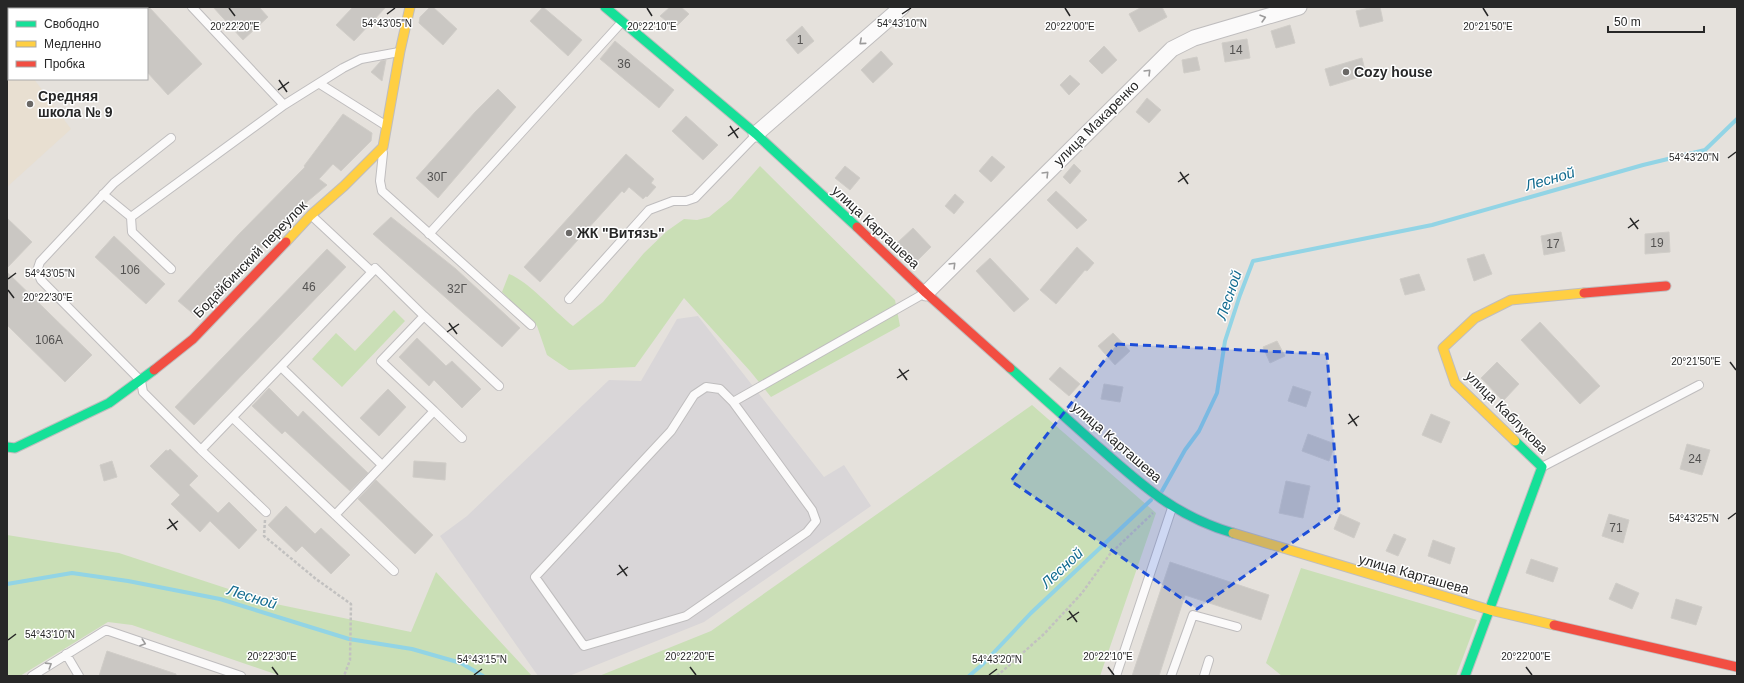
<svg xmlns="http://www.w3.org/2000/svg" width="1744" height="683" font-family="Helvetica,sans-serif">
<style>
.industrial{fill:#d9d6d8}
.education{fill:#e8dfd1}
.green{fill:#cadfb6}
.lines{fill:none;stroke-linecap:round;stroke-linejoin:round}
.stream{stroke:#92d4e5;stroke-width:4}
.building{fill:#cac7c3;stroke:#d0cdc8}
.lane-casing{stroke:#bfbdbe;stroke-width:10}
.street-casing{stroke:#bfbdbe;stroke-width:17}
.fast-casing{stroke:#bfbdbe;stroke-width:11}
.slow-casing{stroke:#bfbdbe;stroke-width:11}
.jam-casing{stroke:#bfbdbe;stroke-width:11}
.path{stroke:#c2c1c0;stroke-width:2.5;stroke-dasharray:3 2;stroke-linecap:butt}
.lane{stroke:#fbfafa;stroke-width:8}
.street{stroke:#fbfafa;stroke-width:15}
.fast{stroke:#16e098;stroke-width:9}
.slow{stroke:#ffcf43;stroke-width:9}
.jam{stroke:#f24e42;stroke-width:9}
.oneway{stroke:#9c9b9b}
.marked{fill:#1d4ed8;fill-opacity:0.2;stroke:#1d4ed8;stroke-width:3;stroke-dasharray:8 5;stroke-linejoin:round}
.ticks{fill:none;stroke:#272727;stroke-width:1.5}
.poi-dot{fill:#6a6866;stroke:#fff;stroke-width:1.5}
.labels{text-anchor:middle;stroke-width:3;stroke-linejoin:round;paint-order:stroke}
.number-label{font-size:12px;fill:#525150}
.poi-label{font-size:14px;font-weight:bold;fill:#272727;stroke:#fff;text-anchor:start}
.street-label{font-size:14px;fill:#272727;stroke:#fff}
.water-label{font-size:15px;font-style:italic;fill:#126b8f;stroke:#fff}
.ticks-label{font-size:10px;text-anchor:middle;fill:#272727;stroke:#fff;stroke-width:3;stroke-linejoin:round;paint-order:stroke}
</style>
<rect width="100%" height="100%" fill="#e5e1dc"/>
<path class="industrial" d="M 698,316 L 824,477 L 844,465 L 871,506 L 704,622 L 569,676 L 538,676 L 440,536 L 467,516 L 609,380 L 641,381 L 677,319 Z"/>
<path class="education" d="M 7,43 L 9,46 L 9,79 L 34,79 L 71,129 L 7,187 Z"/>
<path class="green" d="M 760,166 L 895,300 L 900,326 L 771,397 L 750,371 L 684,298 L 635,367 L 569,370 L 547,355 L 537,326 L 502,292 L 509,274 C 528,281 555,312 573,326 L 603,302 L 644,253 L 667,231 L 684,219 L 697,220 L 709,217 L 731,199 Z
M 394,310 L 405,321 L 342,387 L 312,359 L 336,333 L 355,351 Z
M 1032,405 L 1156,513 L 1100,676 L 599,676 L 711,631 Z
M 7,535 L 119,553 L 271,603 L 411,632 L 436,572 L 532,676 L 281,676 L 132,625 L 108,622 L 20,676 L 7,676 Z
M 1301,568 L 1477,620 L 1456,676 L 1282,676 L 1266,663 Z"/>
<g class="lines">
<path class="stream" d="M 1162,491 L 1185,450 L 1199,431 L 1217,393 L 1225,341 L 1240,295 L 1253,261 L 1432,225 L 1643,165 L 1705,150 L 1737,119
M 7,584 L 72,573 L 128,581 L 220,599 L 349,639 L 412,649 L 461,663 L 483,676
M 969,676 L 983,664 L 1031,613 L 1151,500"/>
</g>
<path class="building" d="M 147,7 L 149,7 L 202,64 L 168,95 L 147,72 Z
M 213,7 L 259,7 L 268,17 L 243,40 Z
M 353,7 L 386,7 L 354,41 L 336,25 Z
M 430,7 L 433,7 L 457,29 L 443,45 L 419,23 L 420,17 Z
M 543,7 L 582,40 L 568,56 L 530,21 Z
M 670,7 L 681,7 L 689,14 L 675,28 L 660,16 Z
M 1142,7 L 1162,7 L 1167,17 L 1139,32 L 1129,14 Z
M 1374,7 L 1380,7 L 1383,21 L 1360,27 L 1356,11 Z
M 1290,25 L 1295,43 L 1276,48 L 1271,31 Z
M 802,26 L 814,41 L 798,54 L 786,40 Z
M 1247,39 L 1250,58 L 1225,62 L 1222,43 Z
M 615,41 L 674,90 L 659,108 L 600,59 Z
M 1104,46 L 1117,60 L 1102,74 L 1089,61 Z
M 881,51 L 893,64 L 873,83 L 861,70 Z
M 1197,57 L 1200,70 L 1184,73 L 1182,60 Z
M 1362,58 L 1366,75 L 1330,86 L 1325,69 Z
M 386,60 L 382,81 L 371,72 L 381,61 Z
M 1070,75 L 1080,84 L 1069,95 L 1060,85 Z
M 498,89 L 516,107 L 438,198 L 416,178 L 476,111 Z
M 1147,98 L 1161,110 L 1149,123 L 1136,112 Z
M 343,114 L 372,133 L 371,141 L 341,171 L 333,164 L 319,179 L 327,185 L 302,206 L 197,317 L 178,301 L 239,234 L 305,167 L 304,166 Z
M 686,116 L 718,145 L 703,160 L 672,131 Z
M 626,154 L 654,179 L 651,183 L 656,187 L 647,197 L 646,196 L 643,199 L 629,187 L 624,193 L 622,191 L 540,282 L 524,267 Z
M 992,156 L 1005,167 L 991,182 L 979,171 Z
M 1074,164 L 1081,171 L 1070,184 L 1063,177 Z
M 845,166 L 860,178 L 850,190 L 835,178 Z
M 1056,191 L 1087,220 L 1077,229 L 1047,200 Z
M 955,194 L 964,202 L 954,214 L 945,206 Z
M 391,217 L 456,269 L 520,328 L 502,347 L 373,234 Z
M 7,218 L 32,242 L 7,268 Z
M 913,228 L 931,247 L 915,263 L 896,244 Z
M 1561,232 L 1565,251 L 1544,255 L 1541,236 Z
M 1669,232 L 1670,252 L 1645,254 L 1645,234 Z
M 114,236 L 165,284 L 146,304 L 95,257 Z
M 1077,247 L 1094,263 L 1087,271 L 1085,270 L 1056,304 L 1040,290 Z
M 327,249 L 346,267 L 194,425 L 175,407 Z
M 1484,254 L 1492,274 L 1474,281 L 1467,259 Z
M 990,258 L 1029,299 L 1014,312 L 976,271 Z
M 7,272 L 92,355 L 65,382 L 7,325 Z
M 1419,274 L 1425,290 L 1405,295 L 1400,279 Z
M 1540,322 L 1600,386 L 1580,404 L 1521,340 Z
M 1113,333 L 1130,351 L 1115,365 L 1098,346 Z
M 417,338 L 446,366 L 452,361 L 481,389 L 462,408 L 434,380 L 429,386 L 399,357 Z
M 1277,341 L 1285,356 L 1270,363 L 1263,347 Z
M 1497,362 L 1519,384 L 1503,401 L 1481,378 Z
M 1060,367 L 1080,384 L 1069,396 L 1049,379 Z
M 1104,384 L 1123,387 L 1120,402 L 1101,399 Z
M 1293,386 L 1311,392 L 1306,407 L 1288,401 Z
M 269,388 L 298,417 L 303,411 L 368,473 L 350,491 L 285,431 L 282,434 L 252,406 Z
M 388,389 L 406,407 L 379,436 L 360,418 Z
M 1431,414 L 1450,422 L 1441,443 L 1422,435 Z
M 1308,434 L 1335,444 L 1329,461 L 1302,451 Z
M 1687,444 L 1710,450 L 1702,475 L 1680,469 Z
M 170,449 L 198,476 L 189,485 L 218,513 L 229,502 L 257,530 L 239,549 L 210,521 L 200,532 L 171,504 L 180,495 L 150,466 L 166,450 L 168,451 Z
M 112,461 L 117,477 L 104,481 L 100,465 Z
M 414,461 L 446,463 L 445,480 L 413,477 Z
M 376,480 L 433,535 L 415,554 L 358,499 Z
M 1286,481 L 1310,486 L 1303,518 L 1279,513 Z
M 286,506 L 315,534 L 321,528 L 350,555 L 331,574 L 302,546 L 296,552 L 268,525 Z
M 1340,514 L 1360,523 L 1354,538 L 1334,529 Z
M 1609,514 L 1629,520 L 1623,543 L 1602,536 Z
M 1394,534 L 1406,539 L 1398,556 L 1386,551 Z
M 1433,540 L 1455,548 L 1450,564 L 1428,556 Z
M 1531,559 L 1558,568 L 1553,582 L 1526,573 Z
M 1170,562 L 1269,595 L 1261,620 L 1185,595 L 1159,676 L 1132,676 Z
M 1616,583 L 1639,593 L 1632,609 L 1609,599 Z
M 1676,599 L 1702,607 L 1696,625 L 1671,618 Z
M 107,651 L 176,674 L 176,676 L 99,676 Z"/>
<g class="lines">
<defs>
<path id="lane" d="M 192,7 L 284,105
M 320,84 L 385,125
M 171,138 L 114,183 L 40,262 L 37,271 L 41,280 L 141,381 L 143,392 L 201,450 L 372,272 L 312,216
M 383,153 L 380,181 L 382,191 L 531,325
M 103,194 L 131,217 L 132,232 L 171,269
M 131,217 L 284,105 L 343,68 L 361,59 L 399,52
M 429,234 L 621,23
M 569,299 L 649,210 L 673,201 L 686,201 L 695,198 L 756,135
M 424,316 L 499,386
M 281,367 L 382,465
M 733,402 L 812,510 L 816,521 L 807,532 L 686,616 L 584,646 L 535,577 L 671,431 L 694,395 L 706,387 L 720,389 L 733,402 L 925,293
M 434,411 L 462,438
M 233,418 L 394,571
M 201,450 L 266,512
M 1542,467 L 1699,385
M 335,515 L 434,411 L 381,361 L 424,316 L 375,268 L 372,272
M 66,654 L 79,676
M 32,676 L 106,630 L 241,676
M 1116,676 L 1172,508
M 1171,676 L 1193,615 L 1237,627
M 1204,676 L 1209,660"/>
<path id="street" d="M 756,134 L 902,7
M 926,293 L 1172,49 L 1194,38 L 1299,7"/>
<path id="fast" d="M 605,7 L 756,134 L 857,227
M 1010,368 C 1038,393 1066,418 1094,443 C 1138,482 1174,516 1233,533
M 7,447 L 15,448 L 109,403 L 154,370
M 1465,676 L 1542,467 L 1515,441"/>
<path id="slow" d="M 286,242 L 311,215 L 344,186 L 383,147 L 400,51 L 410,7
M 1515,441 L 1455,383 L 1443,348 L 1475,318 L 1511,300 L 1584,293
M 1233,533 L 1490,610 L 1554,625"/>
<path id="jam" d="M 857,227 L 926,293 L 1010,368
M 1584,293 L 1666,286
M 154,370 L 193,339 L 286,242
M 1554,625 L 1737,667"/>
</defs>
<use href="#lane" class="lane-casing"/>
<use href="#street" class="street-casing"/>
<use href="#fast" class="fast-casing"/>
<use href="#slow" class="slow-casing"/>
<use href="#jam" class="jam-casing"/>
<path class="path" d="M 265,520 L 264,536 L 316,579 L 351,604 L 350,660 L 344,676
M 997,676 L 1044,634 L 1082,593 L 1110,554 L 1153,513"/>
<use href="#lane" class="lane"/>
<use href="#street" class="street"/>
<use href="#fast" class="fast"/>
<use href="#slow" class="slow"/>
<use href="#jam" class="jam"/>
</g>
<defs><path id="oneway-chevron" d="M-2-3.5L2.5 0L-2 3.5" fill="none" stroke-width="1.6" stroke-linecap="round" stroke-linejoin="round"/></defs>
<g class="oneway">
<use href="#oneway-chevron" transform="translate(1263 18) rotate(-16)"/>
<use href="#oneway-chevron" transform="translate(862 42) rotate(139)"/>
<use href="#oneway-chevron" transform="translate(1148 72) rotate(-45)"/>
<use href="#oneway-chevron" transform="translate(1046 174) rotate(-45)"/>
<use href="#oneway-chevron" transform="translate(953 265) rotate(-45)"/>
<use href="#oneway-chevron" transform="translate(143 643) rotate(19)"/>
<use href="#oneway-chevron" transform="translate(49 665) rotate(-32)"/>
</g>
<path class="marked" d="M 1117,344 L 1327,354 L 1339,510 L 1197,609 L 1011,481 Z"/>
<path class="ticks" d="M 229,8 L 235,16M 647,8 L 652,16M 1065,8 L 1070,16M 1483,8 L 1488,16M 387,14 L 395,8M 902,14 L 911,8M 279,80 L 287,92M 278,90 L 289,82M 730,126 L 738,138M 728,136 L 739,128M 1728,158 L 1736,152M 1180,172 L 1188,184M 1178,182 L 1189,174M 1630,218 L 1638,229M 1628,228 L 1639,220M 8,279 L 16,273M 8,290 L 14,298M 449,323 L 457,334M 447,332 L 459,324M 1730,362 L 1736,370M 899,369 L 907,380M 897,378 L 909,370M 1349,414 L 1357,426M 1348,424 L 1359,416M 169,519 L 177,530M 1728,519 L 1736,513M 167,529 L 178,521M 619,565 L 627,576M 617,575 L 628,567M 1069,611 L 1077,622M 1067,620 L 1079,612M 8,640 L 16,634M 272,667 L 278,675M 690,667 L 696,675M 1108,667 L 1114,675M 1526,667 L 1532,675M 474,675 L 482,669M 989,675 L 997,669"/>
<g class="poi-dot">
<circle cx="1346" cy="72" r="4"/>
<circle cx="30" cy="104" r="4"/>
<circle cx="569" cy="233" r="4"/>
</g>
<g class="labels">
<g class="number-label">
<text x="800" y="44">1</text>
<text x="1236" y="54">14</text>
<text x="624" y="68">36</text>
<text x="437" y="181">30Г</text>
<text x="1657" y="247">19</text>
<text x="1553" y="248">17</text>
<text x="130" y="274">106</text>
<text x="309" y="291">46</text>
<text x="457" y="293">32Г</text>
<text x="49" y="344">106А</text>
<text x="1695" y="463">24</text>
<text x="1616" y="532">71</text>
</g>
<g class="poi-label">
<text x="1354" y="77">Cozy house</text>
<text x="38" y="101">Средняя<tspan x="38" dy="16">школа № 9</tspan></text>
<text x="577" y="238">ЖК "Витязь"</text>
</g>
<g class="street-label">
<text transform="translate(1096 123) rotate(-45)" y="5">улица Макаренко</text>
<text transform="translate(876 227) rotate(43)" y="5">улица Карташева</text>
<text transform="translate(250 259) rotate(-46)" y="5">Бодайбинский переулок</text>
<text transform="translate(1507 412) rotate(45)" y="5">улица Каблукова</text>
<text transform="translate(1117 442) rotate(41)" y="5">улица Карташева</text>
<text transform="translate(1414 574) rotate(16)" y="5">улица Карташева</text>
</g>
<g class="water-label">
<text transform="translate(1550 179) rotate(-16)" y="5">Лесной</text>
<text transform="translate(1229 295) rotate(-71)" y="5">Лесной</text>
<text transform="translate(1062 568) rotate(-43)" y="5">Лесной</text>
<text transform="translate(252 597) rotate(17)" y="5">Лесной</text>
</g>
</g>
<g class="ticks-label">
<text x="387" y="27">54°43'05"N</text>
<text x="902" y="27">54°43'10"N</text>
<text x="235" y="30">20°22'20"E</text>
<text x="652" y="30">20°22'10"E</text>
<text x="1070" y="30">20°22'00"E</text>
<text x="1488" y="30">20°21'50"E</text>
<text x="1694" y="161">54°43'20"N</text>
<text x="50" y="277">54°43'05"N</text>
<text x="48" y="301">20°22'30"E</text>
<text x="1696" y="365">20°21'50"E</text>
<text x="1694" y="522">54°43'25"N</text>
<text x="50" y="638">54°43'10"N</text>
<text x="272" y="660">20°22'30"E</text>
<text x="690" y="660">20°22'20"E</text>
<text x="1108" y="660">20°22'10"E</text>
<text x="1526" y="660">20°22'00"E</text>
<text x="482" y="663">54°43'15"N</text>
<text x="997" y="663">54°43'20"N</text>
</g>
<rect width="1744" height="683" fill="none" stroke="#272727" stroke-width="16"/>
<rect x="8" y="8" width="140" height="72" fill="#ffffff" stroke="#a9a9a9"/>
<rect x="16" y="21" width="20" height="6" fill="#16e098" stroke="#a9a9a9"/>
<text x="44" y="28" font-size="12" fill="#272727">Свободно</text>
<rect x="16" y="41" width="20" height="6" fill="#ffcf43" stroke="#a9a9a9"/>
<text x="44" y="48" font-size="12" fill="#272727">Медленно</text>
<rect x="16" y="61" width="20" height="6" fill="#f24e42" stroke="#a9a9a9"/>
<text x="44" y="68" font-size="12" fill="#272727">Пробка</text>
<path d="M1608 26v6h96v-6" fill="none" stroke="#272727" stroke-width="2"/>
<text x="1614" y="26" font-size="12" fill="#272727" stroke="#ffffff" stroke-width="3" paint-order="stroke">50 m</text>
</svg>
